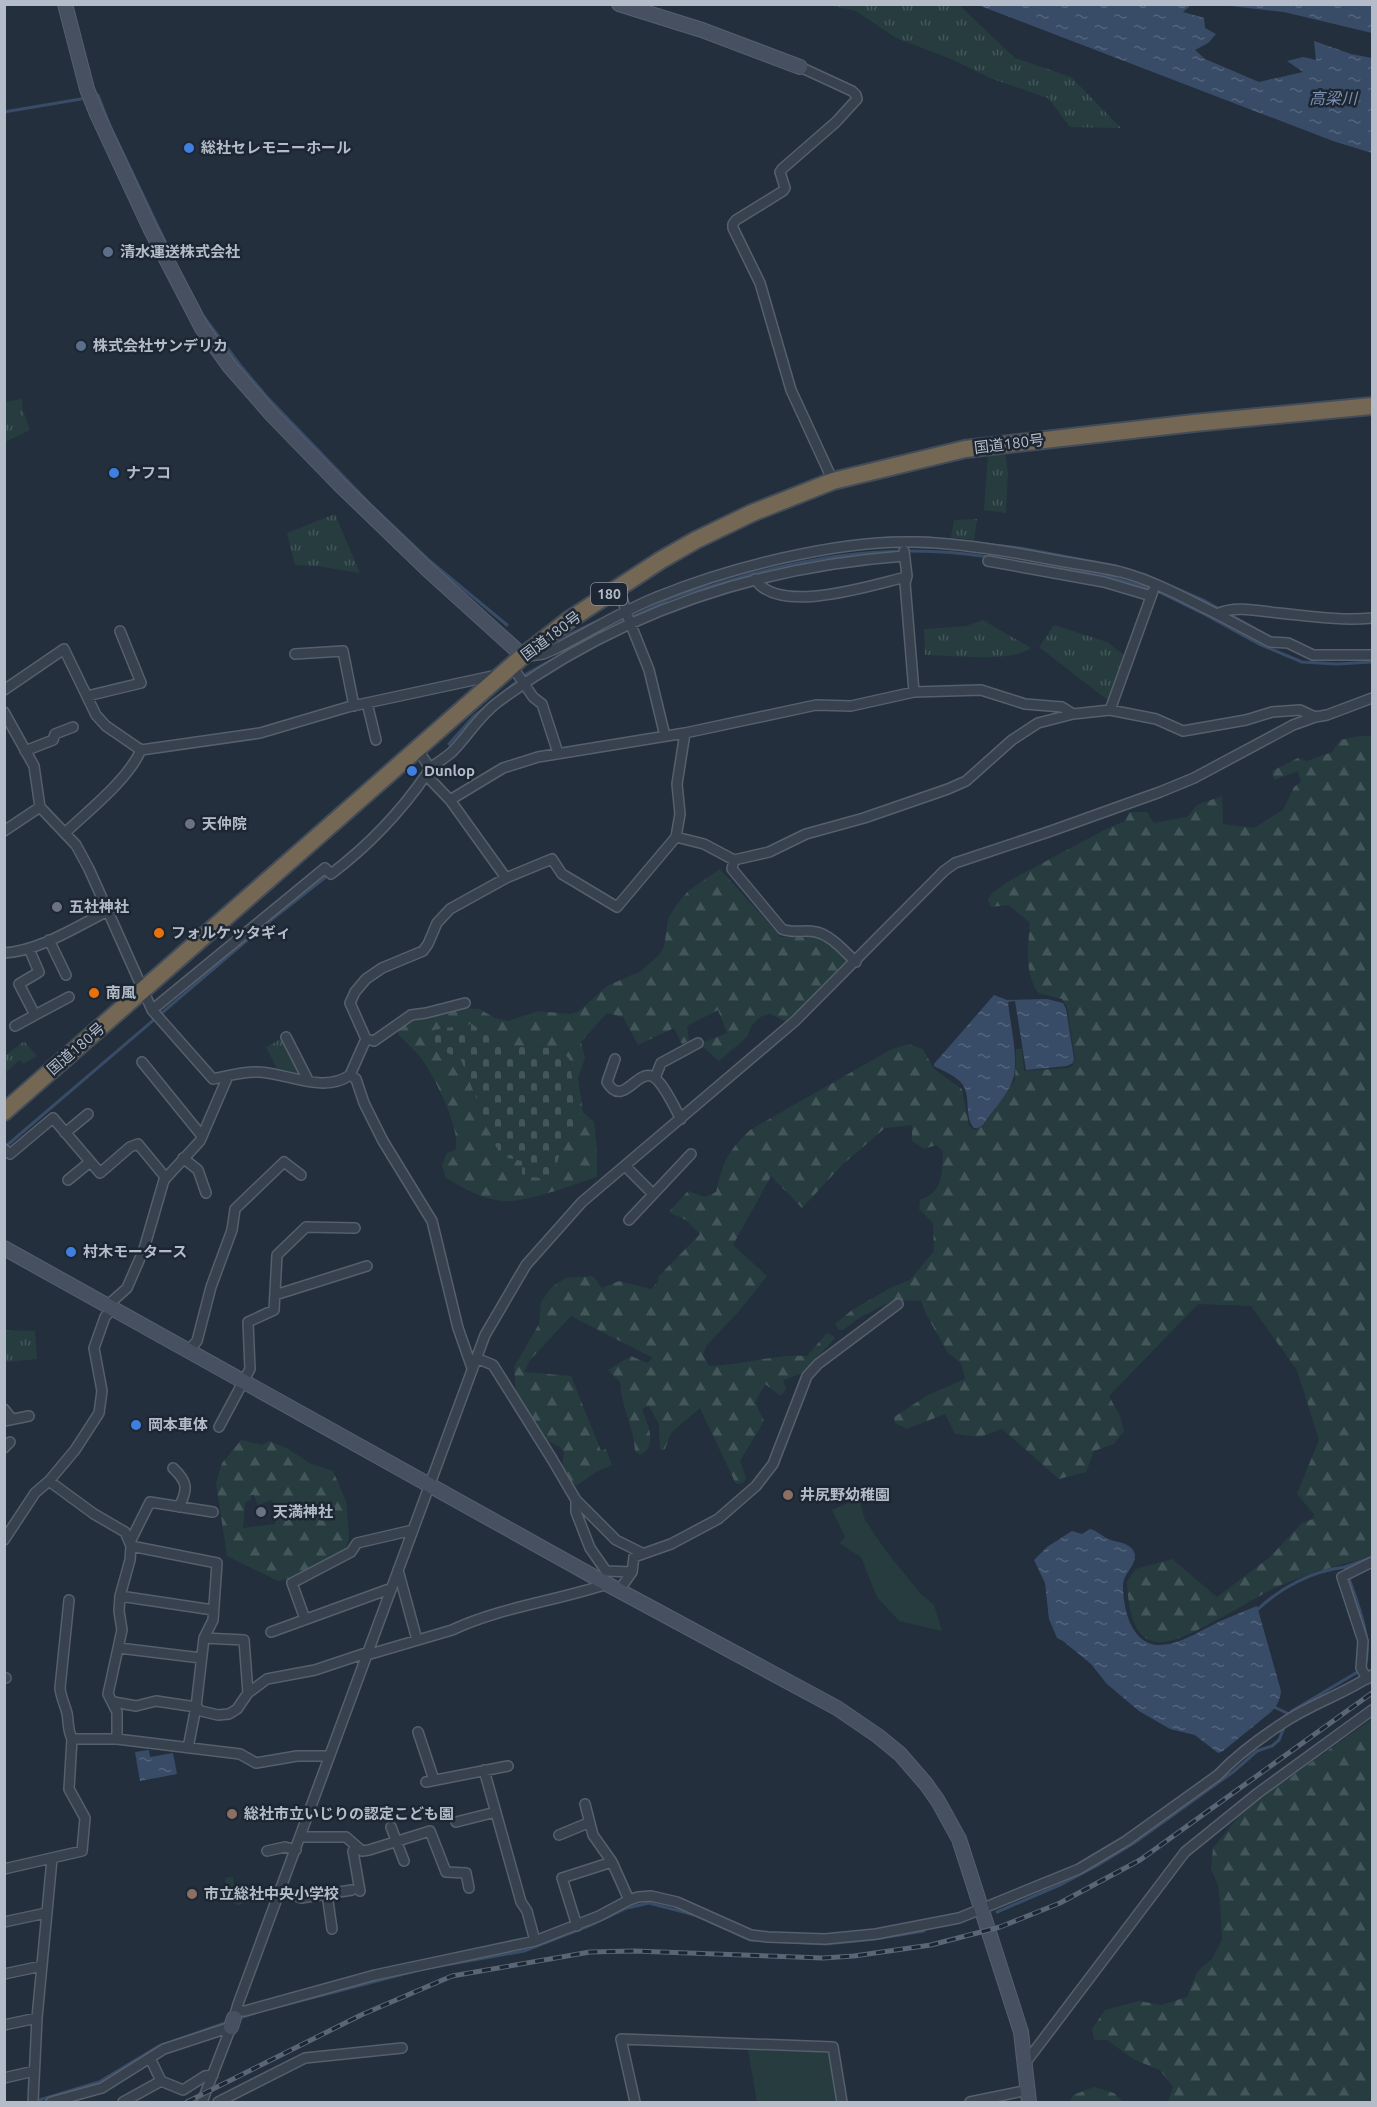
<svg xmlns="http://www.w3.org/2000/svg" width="1377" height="2107" font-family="Ubuntu,'Noto Sans JP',sans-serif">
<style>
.grass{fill:url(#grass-tufts)}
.forest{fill:url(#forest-firs);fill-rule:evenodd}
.cemetery{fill:url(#cemetery-stones)}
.green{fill:#263c3f}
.water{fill:url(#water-ripples)}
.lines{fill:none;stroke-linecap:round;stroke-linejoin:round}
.stream{stroke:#394c67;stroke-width:3}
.street-casing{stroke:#565f6c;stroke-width:12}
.secondary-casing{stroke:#565f6c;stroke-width:16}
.highway-casing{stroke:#434c59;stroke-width:20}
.street{stroke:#38414e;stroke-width:9}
.secondary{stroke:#465061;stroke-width:14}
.highway{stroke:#746855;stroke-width:16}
.rail-casing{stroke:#5a6575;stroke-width:5}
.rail{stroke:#1d2633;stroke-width:3;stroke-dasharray:9;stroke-linecap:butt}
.shop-dot{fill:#3f7fe0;stroke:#1d2633;stroke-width:2}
.service-dot{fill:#5c6f8a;stroke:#1d2633;stroke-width:2}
.worship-dot{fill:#6b7280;stroke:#1d2633;stroke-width:2}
.food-dot{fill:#e8710a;stroke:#1d2633;stroke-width:2}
.education-dot{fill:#8d6e63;stroke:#1d2633;stroke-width:2}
.labels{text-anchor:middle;stroke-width:5;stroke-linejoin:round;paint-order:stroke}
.shield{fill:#1d2633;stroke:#878f9c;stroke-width:1.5}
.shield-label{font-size:14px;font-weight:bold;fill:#b4bcc9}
.poi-label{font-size:15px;font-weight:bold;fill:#b4bcc9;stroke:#1d2633;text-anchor:start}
.street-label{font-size:15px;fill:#b4bcc9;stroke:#1d2633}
.water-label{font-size:16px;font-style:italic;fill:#7c92b1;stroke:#1d2633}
</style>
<defs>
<pattern id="grass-tufts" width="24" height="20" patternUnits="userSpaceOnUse" patternTransform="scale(1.5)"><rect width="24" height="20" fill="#263c3f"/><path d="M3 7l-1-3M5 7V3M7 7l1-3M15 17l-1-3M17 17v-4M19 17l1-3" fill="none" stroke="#435659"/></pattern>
<pattern id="forest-firs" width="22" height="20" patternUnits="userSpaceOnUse" patternTransform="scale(1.5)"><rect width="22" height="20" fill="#263c3f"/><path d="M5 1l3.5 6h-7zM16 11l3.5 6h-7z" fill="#435659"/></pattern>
<pattern id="cemetery-stones" width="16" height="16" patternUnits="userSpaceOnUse" patternTransform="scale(1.5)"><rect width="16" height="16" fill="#263c3f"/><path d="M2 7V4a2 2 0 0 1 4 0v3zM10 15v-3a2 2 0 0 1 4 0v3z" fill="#435659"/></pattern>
<pattern id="water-ripples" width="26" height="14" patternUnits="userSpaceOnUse" patternTransform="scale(1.5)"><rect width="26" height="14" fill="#394c67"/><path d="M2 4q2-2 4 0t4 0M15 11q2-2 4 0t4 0" fill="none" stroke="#53647b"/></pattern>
</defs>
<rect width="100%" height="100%" fill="#242f3e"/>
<path class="grass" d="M 831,5 L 959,5 L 1015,58 L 1071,77 L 1121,128 L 1070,127 L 1048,98 L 990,78 L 949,58 L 896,38 L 856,11 Z
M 22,399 L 23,411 L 30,430 L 5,442 L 5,402 Z
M 1005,452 L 1008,473 L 1006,513 L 984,510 L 988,455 Z
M 335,514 L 360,573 L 318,566 L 295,565 L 287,533 Z
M 977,519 L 974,540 L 951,537 L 954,520 Z
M 983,620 L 1031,648 C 1010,663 952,655 925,655 L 924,629 L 966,626 Z
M 1054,625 L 1107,642 L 1128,658 L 1110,702 L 1039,647 Z
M 281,1039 L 301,1077 L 278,1071 L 266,1047 Z
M 24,1041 L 37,1056 L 23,1064 L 20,1060 L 6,1072 L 7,1079 L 5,1082 L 5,1056 Z
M 5,1330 L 35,1331 L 37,1359 L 7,1362 L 5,1356 Z
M 233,1877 L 234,1885 L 242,1884 L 245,1886 L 247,1900 L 238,1906 L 229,1898 L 225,1878 Z"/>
<path class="forest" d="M 1360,736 L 1372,736 L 1372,1556 C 1342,1564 1311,1573 1281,1585 C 1252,1597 1185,1645 1157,1642 C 1130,1639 1128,1601 1127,1581 L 1136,1569 L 1172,1559 L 1217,1597 L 1270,1557 L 1302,1523 L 1313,1519 L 1314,1514 L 1297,1494 L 1319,1440 L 1297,1370 L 1251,1306 L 1198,1304 L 1109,1396 L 1120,1416 L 1124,1431 L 1114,1444 L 1094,1451 L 1086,1472 L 1059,1479 L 1002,1429 L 980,1437 L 955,1434 L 945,1414 L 907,1429 L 895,1423 L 894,1417 L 928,1395 L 965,1379 L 961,1363 L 948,1353 L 926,1314 L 921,1301 L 894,1300 L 859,1318 L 843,1330 L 839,1330 L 835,1324 L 852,1310 L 892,1287 L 910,1280 L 934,1251 L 933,1223 L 919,1209 L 920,1200 C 944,1192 942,1172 943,1151 L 936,1145 L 924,1149 L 912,1141 L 912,1125 L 885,1128 L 843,1164 L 802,1208 L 771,1176 L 733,1245 L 767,1276 L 739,1311 L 706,1346 L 703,1355 L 709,1366 C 742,1365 774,1354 807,1356 L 827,1333 L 832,1335 L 835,1338 L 803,1373 L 783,1380 L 786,1389 L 781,1396 L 765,1384 L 755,1402 L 764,1421 L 740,1461 L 746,1478 L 743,1483 L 736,1484 L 700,1408 L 671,1433 L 665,1449 L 660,1450 L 659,1424 L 649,1406 L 642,1409 C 647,1423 659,1446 640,1455 L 635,1451 C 634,1427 621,1407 620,1382 L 608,1370 L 631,1356 L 647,1363 L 653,1358 L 571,1316 L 530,1360 L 524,1372 L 571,1376 L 601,1451 L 606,1449 L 612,1465 L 596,1472 L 576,1486 L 569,1479 L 562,1467 L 564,1453 L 560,1447 L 546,1440 L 516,1394 L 514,1367 L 539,1324 L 541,1302 L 552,1287 L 566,1278 L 593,1276 L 602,1288 L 619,1281 L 651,1289 L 658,1282 L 658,1277 L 700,1234 L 686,1220 L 669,1212 L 688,1191 L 705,1197 L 716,1192 C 724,1160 726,1154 750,1130 L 892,1049 L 908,1044 L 923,1049 L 934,1069 L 962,1089 L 969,1126 L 974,1130 L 983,1126 L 1015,1080 L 1016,1049 L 1022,1049 L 1024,1071 L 1068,1068 L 1073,1065 L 1075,1059 L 1067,1007 L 1062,999 L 1038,993 C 1024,971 1028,948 1030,923 L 1009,905 L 991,907 L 988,900 L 992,893 L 1009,881 L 1108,828 L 1125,821 L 1130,812 L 1147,812 L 1154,823 L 1187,817 L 1197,805 L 1222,796 L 1223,824 L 1254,828 L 1283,810 L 1294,787 L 1301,782 L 1298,771 L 1274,780 L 1272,771 L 1298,758 L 1307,761 L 1332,752 L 1340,740 Z
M 720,869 L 781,937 L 812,935 L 841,952 L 848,960 L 843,970 L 787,1022 L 770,1014 L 760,1017 L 752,1025 L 747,1037 L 719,1061 L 703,1047 L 704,1042 L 727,1033 L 718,1010 L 687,1026 L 689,1041 L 682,1044 L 674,1028 L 638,1045 L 623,1017 L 607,1013 L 581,1042 L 585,1058 L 578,1078 L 583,1112 L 594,1122 L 597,1149 L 597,1177 C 572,1185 527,1203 502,1201 C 482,1199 463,1188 446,1178 L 442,1165 L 447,1153 L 455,1150 C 463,1132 433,1074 421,1058 C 414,1050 405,1042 398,1034 L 398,1027 L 415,1018 L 461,1008 L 479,1009 L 495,1018 L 508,1021 L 538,1011 L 570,1014 L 578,1012 L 607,986 L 641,971 L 660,954 L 664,947 L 668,919 L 675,907 L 688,891 ZM 472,1024 L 501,1046 L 557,1048 L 569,1059 L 578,1111 L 565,1131 L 557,1164 L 496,1147 L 461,1060 Z
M 241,1440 L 262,1445 L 269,1441 L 288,1449 L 311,1464 L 333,1471 L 346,1501 L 349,1537 L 346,1549 L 339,1556 L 295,1577 L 278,1581 L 227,1556 L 216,1483 L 222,1463 ZM 251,1495 L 254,1495 L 258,1505 L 272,1500 L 277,1512 L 275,1524 L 243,1528 L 245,1503 L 251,1499 Z
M 1372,1719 L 1372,2102 L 1168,2102 L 1173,2087 L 1160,2070 L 1135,2060 L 1107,2040 L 1094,2040 L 1092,2029 L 1105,2010 L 1139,2001 L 1161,2005 L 1187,1997 L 1197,1972 L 1212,1959 L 1222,1940 L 1220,1900 L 1218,1885 L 1211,1869 L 1213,1848 L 1243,1811 Z
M 1094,2087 L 1114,2093 L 1123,2102 L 1070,2102 L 1073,2095 Z"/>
<path class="cemetery" d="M 472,1024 L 501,1046 L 557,1048 L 569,1059 L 578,1111 L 584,1122 L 573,1133 L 565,1132 L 557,1164 L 550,1179 L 522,1176 L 522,1161 L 508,1158 L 496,1147 L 461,1060 L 436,1047 L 433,1030 Z"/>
<path class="green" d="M 859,1498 L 865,1520 L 886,1551 L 921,1594 L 934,1605 L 942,1631 L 899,1621 L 877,1597 L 861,1557 L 839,1543 L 845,1537 L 832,1510 Z
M 748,2050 L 826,2050 L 830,2055 L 838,2102 L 757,2102 Z"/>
<path class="water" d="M 978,5 L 1191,5 L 1183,12 L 1204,18 L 1205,28 L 1216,34 L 1208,43 L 1195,50 L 1205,59 L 1259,82 L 1303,72 L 1287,61 L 1303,57 L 1316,60 L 1314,41 L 1351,54 L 1372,58 L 1372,153 L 1333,141 Z
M 1222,5 L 1372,5 L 1372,33 L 1284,12 Z
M 994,995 L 1007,1000 L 1047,999 L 1063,1003 L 1066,1009 L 1074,1059 L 1073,1063 L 1067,1066 L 1026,1070 L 1015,1001 L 1008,1002 C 1010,1023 1020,1063 1012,1082 C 1006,1097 992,1111 983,1125 L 978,1128 L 974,1128 C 964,1116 971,1098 963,1085 C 957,1076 943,1071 934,1066 L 934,1064 Z
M 1090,1529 C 1097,1531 1101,1535 1106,1538 C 1115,1543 1129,1541 1134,1552 C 1139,1563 1123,1573 1123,1585 C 1123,1600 1126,1620 1136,1633 C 1158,1662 1197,1631 1223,1620 C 1234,1615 1245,1611 1257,1606 L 1281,1691 C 1280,1700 1277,1706 1271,1712 L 1223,1751 L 1218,1753 L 1195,1735 L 1170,1729 L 1139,1711 L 1107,1684 L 1091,1664 L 1063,1641 L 1057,1638 L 1049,1619 L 1045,1583 L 1034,1560 L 1047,1547 L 1072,1531 L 1082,1534 Z
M 149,1750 L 150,1757 L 173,1753 L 177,1774 L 140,1781 L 135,1752 Z"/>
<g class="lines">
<path class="stream" d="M 97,95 L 98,95 L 110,126 L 172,256
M 4,112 L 81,99
M 204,317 L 240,365 L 267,397 L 370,504 L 430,561 L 507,625
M 885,538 L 932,538
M 951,540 L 1020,548 L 1116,566
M 1019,562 L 1111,577 L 1157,591 L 1206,615 L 1259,644 L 1302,662 L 1337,664 L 1372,662
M 1143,574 L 1205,601 L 1221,610
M 653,594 L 711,573
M 1227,613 L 1270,637
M 599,634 C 622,622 646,610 669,599 C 685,593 702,589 718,584 C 805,556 897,542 989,557
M 566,636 L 606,617
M 500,695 L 528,673 L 588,640
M 449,744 L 474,716 L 486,707
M 5,1147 L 266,924 L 327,876
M 1257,1610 C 1281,1587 1313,1571 1345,1567
M 1365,1666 C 1374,1638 1354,1595 1345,1567 L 1370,1558
M 1274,1707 L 1289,1714
M 1288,1716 L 1292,1711 L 1361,1670
M 997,1912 L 1062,1884 L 1098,1865 L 1134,1843 L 1233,1772 L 1257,1751 L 1272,1746 L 1279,1740 L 1285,1725
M 269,2009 L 423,1969 L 524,1951 L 591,1925 L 627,1908 L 649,1903 L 695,1915 L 750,1940 L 826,1944 L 875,1939 L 924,1931
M 237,2019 L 257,2012
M 36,2101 L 99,2082 L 159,2046 L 228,2022"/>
<defs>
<path id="street" d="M 800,67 L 852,91 L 856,95 L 857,99 L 836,122 L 782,169 L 780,172 L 785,188 L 783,191 L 736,220 L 733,224 L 733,228 L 760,283 L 791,390 L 833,481
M 904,551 L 907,576 L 905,583 L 914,692
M 988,561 L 1104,582 L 1151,596
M 755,579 C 778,616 872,585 906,577
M 619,587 L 627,615 L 649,670 L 665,736
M 1217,614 L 1270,642 L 1288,643 L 1313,655 L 1372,655
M 295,654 L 343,651 L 354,706
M 529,656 L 543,654 L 555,649 C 589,632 622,611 657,597 C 729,568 836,540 914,542 C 961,543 1008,551 1054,560 C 1076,564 1099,567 1121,572 C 1155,581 1186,599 1217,614 C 1234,605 1260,611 1278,613 C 1309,616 1341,621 1372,618
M 512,666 L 533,697 L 542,704 L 558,753
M 4,690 L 64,649 L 96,715 L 106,726 L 141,750 L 260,733 L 348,707 L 497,675
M 87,696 L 141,683 L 120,631
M 367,703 L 376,740
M 1110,710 L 1153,591
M 4,712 L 34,766 L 40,807 L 76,845 L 89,869 L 152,1010 L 213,1079 C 227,1076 244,1071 259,1072 C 287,1073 324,1094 350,1075 L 356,1079 L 364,1103 L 383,1141 L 432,1221 L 458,1328 L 472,1368
M 418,750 L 430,768 L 426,775 L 450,800 L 506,878
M 25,751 L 53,740 L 55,734 L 73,727
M 430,768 C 437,763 445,758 452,752 C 468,736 479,716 498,702 C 619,612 755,567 904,556
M 450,800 L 503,768 L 538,757 L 685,733 L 816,705 L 851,706 L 914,692 L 981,690 L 1025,704 L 1062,707 L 1073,714
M 4,831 L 40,807
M 65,833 C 89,810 127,781 141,750
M 676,837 L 704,844 L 734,860 L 769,852 L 806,834 L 864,818 L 948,789 L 966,781 L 1012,740 L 1038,723 L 1073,714 L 1110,710 L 1156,719 L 1183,731 L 1246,720 L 1272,712 L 1300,710 L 1315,717
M 734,860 L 732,869 L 782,929 C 793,934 805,929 816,932 C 831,935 845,952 856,962
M 49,940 L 66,975
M 31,948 L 30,951 L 39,972 L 19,984 L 35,1015 L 69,997
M 4,953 C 40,951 77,926 108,911
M 152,1010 L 325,868 L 331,874 C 368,846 399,814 426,775
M 15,1026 L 35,1015
M 286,1037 L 308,1080
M 366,1039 L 374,1041 L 411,1015 L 426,1013 L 465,1003
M 615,1059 L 607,1082 C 622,1108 636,1071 651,1076 C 662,1079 675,1109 681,1119
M 142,1062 L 202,1136
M 350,1075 L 366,1039 L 350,1003 L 355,992 L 366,979 L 382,968 L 423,951 L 428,944 L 437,923 L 450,909 L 506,878 L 552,859 L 562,874 L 617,907 L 676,837 L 680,814 L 677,784 L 685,733
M 655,1078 L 661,1063 L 698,1043
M 65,1133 L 88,1114
M 4,1149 L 10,1154 L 53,1118 L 100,1173 L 130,1147 L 138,1144 L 166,1178
M 183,1158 L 198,1170 L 206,1193
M 625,1166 L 653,1194
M 68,1180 L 90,1162
M 629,1220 L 691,1154
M 275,1295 L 367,1266
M 108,1305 L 127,1288 L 144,1249 L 164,1180 L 200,1141 L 228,1076
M 189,1350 L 197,1341 L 211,1287 L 232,1230 L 235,1209 L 284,1162 L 301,1175
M 476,1358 L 493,1365 L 552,1459 L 576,1500 L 576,1512 L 590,1548 L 606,1571 L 632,1572
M 4,1409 L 12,1419
M 4,1421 L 29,1416
M 219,1427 L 250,1369 L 248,1322 L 274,1310 L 277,1255 L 306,1227 L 355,1228
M 4,1448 L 10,1442
M 173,1468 C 188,1482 188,1489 179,1507
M 49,1481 L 94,1514 L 125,1532 L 131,1546 L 130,1560 L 120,1596 L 119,1611 L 122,1630 L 108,1694 L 117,1712 L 117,1739
M 576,1500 L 616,1540 L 642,1553
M 4,1540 L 35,1493 L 49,1481 L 75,1450 L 99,1413 L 102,1391 L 94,1348 L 105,1317 L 113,1308
M 130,1542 L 150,1502 L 213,1512
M 131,1546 L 217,1563 L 213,1620 L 204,1638 L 196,1707 L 188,1748
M 398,1570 L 417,1640
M 620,1589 L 632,1572 L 634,1557 L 671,1544 L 718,1519 L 756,1486 L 773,1464 L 807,1376 L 818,1364 L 898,1304
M 120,1596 L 213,1610
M 69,1600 L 60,1688 C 61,1698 65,1705 67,1713 C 69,1724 67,1728 72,1739
M 305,1619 L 292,1583 L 351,1552 L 357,1543 L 413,1530
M 271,1632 L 392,1588
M 204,1638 L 244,1640 L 248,1693
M 119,1648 L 201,1658
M 367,1655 L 452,1630 C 501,1607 556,1601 607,1584
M 4,1678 L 6,1678
M 1367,1679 L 1361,1668 L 1363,1641 L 1342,1577 L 1372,1562
M 114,1702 L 136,1706 L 156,1701 L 196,1707 L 201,1711 L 218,1715 L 229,1714 L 237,1709 L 248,1693 L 267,1679 L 315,1670 L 369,1652
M 418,1732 L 434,1780
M 484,1770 L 521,1902 L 527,1911 L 535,1941
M 426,1782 L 508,1766
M 585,1804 L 593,1835 L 612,1862 L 629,1900
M 456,1822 L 496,1812
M 391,1827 L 404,1861
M 559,1835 L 588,1823
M 301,1837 L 346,1837 L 362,1851 L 369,1850 L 430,1831 L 446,1872 L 466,1873 L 469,1888
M 356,1846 L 353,1851 L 360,1891
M 267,1851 L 285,1847 L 296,1850
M 4,1869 L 82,1851 L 85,1818 L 69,1789 L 72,1739 L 117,1739 L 240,1754 L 256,1763 L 297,1756 L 329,1756
M 281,1890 L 301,1898 L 352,1890
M 327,1894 L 332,1929
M 4,1922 L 46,1913
M 577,1926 L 562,1878 L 612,1862
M 4,1974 L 42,1966
M 236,2011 L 245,2011 L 375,1975 L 535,1941 L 599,1916 L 629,1900 L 638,1897 L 651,1896 L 677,1902 L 751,1935 L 768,1937 L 825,1939 L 876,1934 L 959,1918 L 1079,1869 L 1126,1841 L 1218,1775 C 1236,1756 1260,1738 1283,1723 C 1311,1704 1344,1694 1372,1675
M 234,2018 L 238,2004 L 485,1335 L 526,1265 L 582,1202 L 795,1021 L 944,871 L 955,863 L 1051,831 L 1160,792 L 1194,778 L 1293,725 L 1315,717 L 1327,715 L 1372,698
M 4,2025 L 37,2018
M 1026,2062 L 1185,1852 L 1258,1793 L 1372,1710
M 4,2078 L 34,2071
M 161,2081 L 183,2090 L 205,2076 L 213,2075
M 33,2102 L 37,2018 L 52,1859
M 51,2102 L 102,2088 L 164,2049 L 231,2027
M 123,2102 L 161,2081 L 150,2058
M 202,2102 L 231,2027
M 218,2102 L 305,2058 L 402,2048
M 635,2102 L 621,2039 L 833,2047 L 842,2102
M 970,2102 L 1028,2090"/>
<path id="secondary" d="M 65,4 L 87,89 L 97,114 L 150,228 L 202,328 L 230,367 L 272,415 L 339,484 L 427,569 L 523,656
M 619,4 L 702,30 L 800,67
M 4,1248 L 607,1584 L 837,1708 L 878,1736 L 900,1754 L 926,1784 L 938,1801 L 959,1839 L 1021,2032 L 1029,2102
M 231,2027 L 234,2018"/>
<path id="highway" d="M 4,1112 L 523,656 L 569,620 L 661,560 L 696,540 L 752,513 L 833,481 L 965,449 L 1194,423 L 1372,406"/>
</defs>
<use href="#street" class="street-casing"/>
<use href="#secondary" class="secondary-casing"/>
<use href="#highway" class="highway-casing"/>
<use href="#street" class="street"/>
<use href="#secondary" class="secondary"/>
<use href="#highway" class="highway"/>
<defs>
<path id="rail" d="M 187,2102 L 361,2015 L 452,1976 L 590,1952 L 634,1951 L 823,1958 L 854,1956 L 931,1945 L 1000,1927 L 1060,1903 L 1140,1860 L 1372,1693"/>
</defs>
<use href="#rail" class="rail-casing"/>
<use href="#rail" class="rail"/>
</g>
<g class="shop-dot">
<circle cx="189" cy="148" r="6"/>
<circle cx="114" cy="473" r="6"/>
<circle cx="412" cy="771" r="6"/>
<circle cx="71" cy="1252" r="6"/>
<circle cx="136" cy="1425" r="6"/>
</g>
<g class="service-dot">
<circle cx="108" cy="252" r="6"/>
<circle cx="81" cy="346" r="6"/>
</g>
<g class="worship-dot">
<circle cx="190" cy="824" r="6"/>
<circle cx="57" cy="907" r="6"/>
<circle cx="261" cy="1512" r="6"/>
</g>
<g class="food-dot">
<circle cx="159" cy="933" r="6"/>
<circle cx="94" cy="993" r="6"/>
</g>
<g class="education-dot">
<circle cx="788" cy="1495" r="6"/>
<circle cx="232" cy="1814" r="6"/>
<circle cx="192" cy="1894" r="6"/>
</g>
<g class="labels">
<rect class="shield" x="591" y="583" width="36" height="22" rx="4.5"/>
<g class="shield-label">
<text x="609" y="599">180</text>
</g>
<g class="poi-label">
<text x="201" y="153">総社セレモニーホール</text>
<text x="120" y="257">清水運送株式会社</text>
<text x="93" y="351">株式会社サンデリカ</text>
<text x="126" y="478">ナフコ</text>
<text x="424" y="776">Dunlop</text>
<text x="202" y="829">天仲院</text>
<text x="69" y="912">五社神社</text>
<text x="171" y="938">フォルケッタギィ</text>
<text x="106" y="998">南風</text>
<text x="83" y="1257">村木モータース</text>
<text x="148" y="1430">岡本車体</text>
<text x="800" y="1500">井尻野幼稚園</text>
<text x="273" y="1517">天満神社</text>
<text x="244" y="1819">総社市立いじりの認定こども園</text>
<text x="204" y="1899">市立総社中央小学校</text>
</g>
<g class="street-label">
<text transform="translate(1009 444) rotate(-7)" y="5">国道180号</text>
<text transform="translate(551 636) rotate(-37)" y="5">国道180号</text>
<text transform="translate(76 1049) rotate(-41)" y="5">国道180号</text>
</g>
<g class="water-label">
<text x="1333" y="104">高梁川</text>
</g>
</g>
<rect width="1377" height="2107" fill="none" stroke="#b4bcc9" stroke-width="12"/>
</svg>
